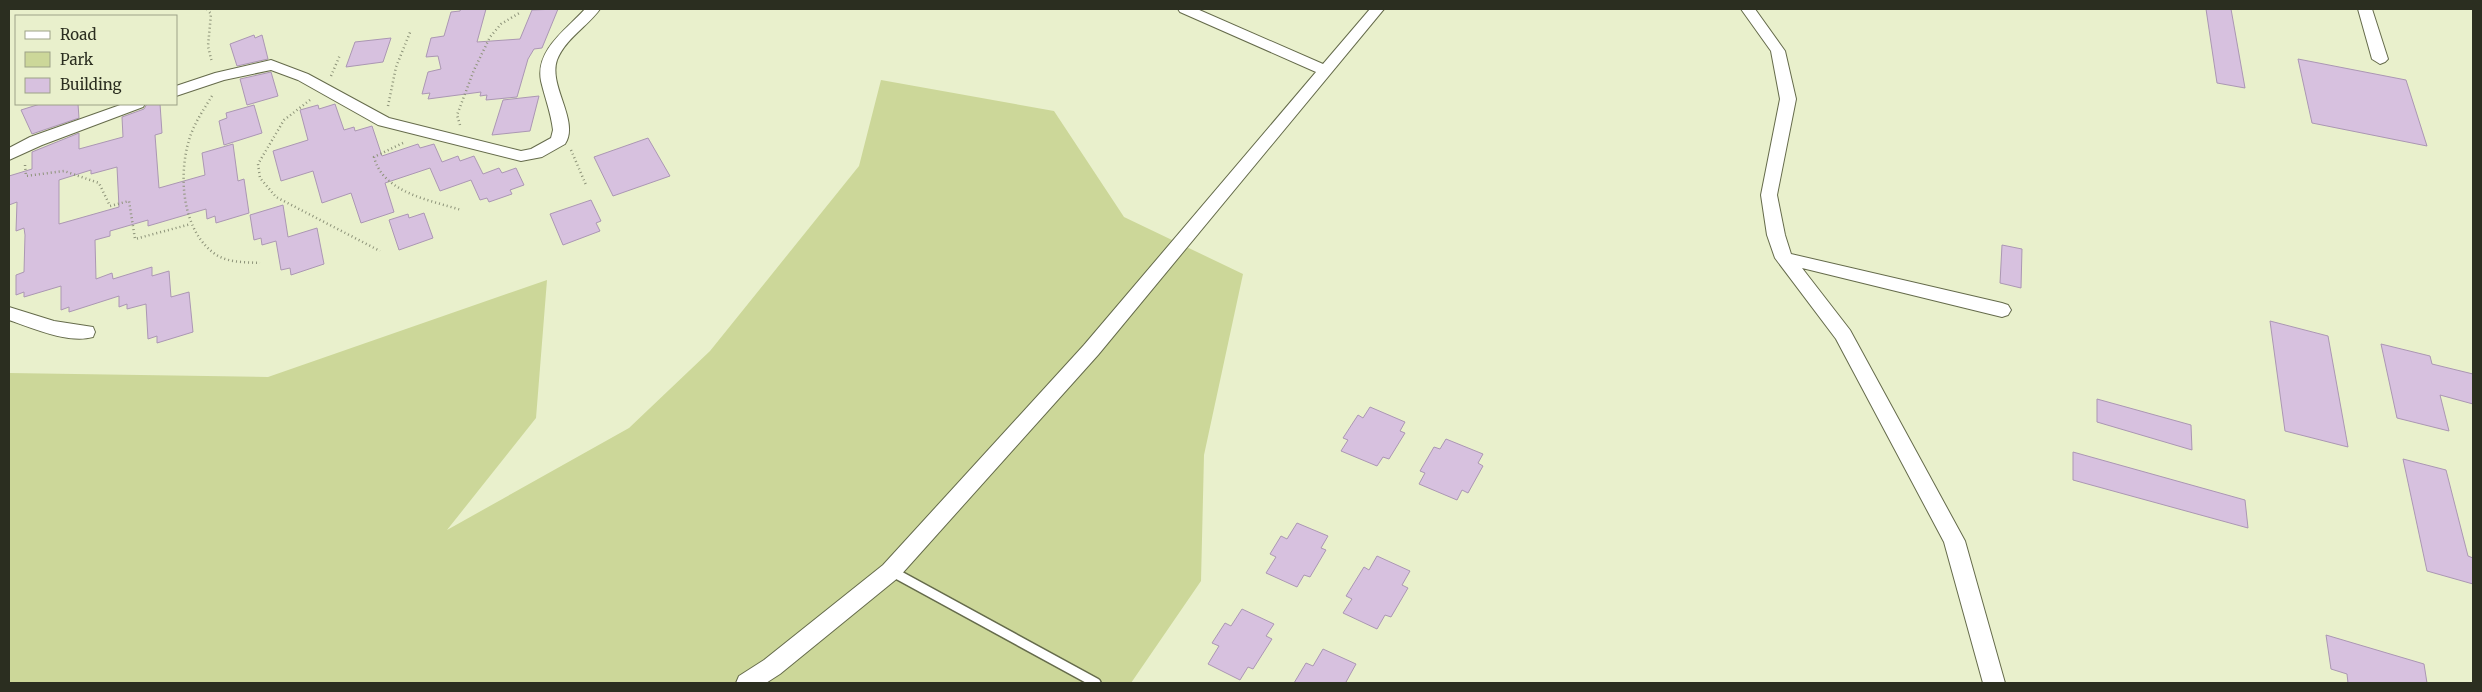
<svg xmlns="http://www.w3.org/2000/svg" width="2482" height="692" font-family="Merriweather,serif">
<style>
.green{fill:#ccd799}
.building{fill:#d7c1df;stroke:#ab97b3;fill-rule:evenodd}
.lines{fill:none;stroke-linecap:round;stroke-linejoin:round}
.service-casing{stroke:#656b4b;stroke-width:12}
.minor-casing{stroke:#656b4b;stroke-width:2}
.path{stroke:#8d9379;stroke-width:2.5;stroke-dasharray:1 3;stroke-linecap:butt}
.service{stroke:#fff;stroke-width:9}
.minor{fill:#fff;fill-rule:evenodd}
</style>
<rect width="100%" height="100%" fill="#e9f0cc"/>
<path class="green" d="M 881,80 L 1054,111 L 1124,217 L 1243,274 L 1204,455 L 1201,581 L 1131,683 L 9,683 L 9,373 L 268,377 L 547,280 L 536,418 L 447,530 L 629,428 L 710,351 L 859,166 Z"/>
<path class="building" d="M 461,9 L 486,9 L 477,42 L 520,39 L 532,10 L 558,9 L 542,48 L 534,49 L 528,59 L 517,97 L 486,100 L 487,95 L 480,96 L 481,92 L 428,99 L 430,93 L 422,94 L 428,72 L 441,69 L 438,56 L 426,57 L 431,38 L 444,36 L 451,12 L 460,11 Z
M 2206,9 L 2231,9 L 2245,88 L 2217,83 Z
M 254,35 L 255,38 L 262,35 L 268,59 L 237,66 L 230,44 Z
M 391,38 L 383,62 L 346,67 L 355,42 Z
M 2298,59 L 2406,80 L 2427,146 L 2312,123 Z
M 271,72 L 278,96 L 247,105 L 240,79 Z
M 539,96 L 530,131 L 492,135 L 503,100 Z
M 40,104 L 78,104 L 79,118 L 32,134 L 21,110 Z
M 147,104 L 160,104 L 162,133 L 155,135 L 159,188 L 205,175 L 202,153 L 233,144 L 238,181 L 244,179 L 249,213 L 216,223 L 215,216 L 207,219 L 206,209 L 148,226 L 148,220 L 110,231 L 110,236 L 95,240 L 96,279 L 112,273 L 113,279 L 152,267 L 152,276 L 169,271 L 171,297 L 189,292 L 193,332 L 157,343 L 157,336 L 148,339 L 146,304 L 127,309 L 127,304 L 119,307 L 119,296 L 69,312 L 69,307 L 61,310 L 61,286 L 24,297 L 24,292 L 16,295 L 16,275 L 24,272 L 25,235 L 24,228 L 16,231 L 17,202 L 9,205 L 9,176 L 32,169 L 32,152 L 79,133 L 79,149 L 123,137 L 122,117 L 144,109 ZM 117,167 L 119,207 L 59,224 L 59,180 L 91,170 L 91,174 Z
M 335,104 L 344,130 L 354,127 L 355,131 L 372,126 L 382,156 L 418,144 L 420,148 L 434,144 L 442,162 L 458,156 L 460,161 L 474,156 L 483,174 L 499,168 L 502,173 L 516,168 L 524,185 L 510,190 L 512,194 L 489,202 L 487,198 L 480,200 L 471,180 L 440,191 L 430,168 L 385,183 L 394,212 L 361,223 L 351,193 L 322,203 L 313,171 L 281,181 L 273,151 L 308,140 L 300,110 L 318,105 L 319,109 Z
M 254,105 L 262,133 L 224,145 L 219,121 L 227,118 L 226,113 Z
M 648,138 L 670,176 L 613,196 L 594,157 Z
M 591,200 L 601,221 L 596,223 L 600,231 L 563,245 L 550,214 Z
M 283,205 L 288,237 L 317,228 L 324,264 L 291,275 L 290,268 L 281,270 L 276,241 L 262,245 L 261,238 L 254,240 L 250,215 Z
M 424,213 L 433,238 L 399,250 L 389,220 L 408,214 L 409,218 Z
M 2002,245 L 2022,249 L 2021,288 L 2000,283 Z
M 2270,321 L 2328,336 L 2348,447 L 2285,431 Z
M 2381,344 L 2430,356 L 2432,364 L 2473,374 L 2473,404 L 2440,395 L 2449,431 L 2397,418 Z
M 2097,399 L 2191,425 L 2192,450 L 2097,422 Z
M 1370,407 L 1405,422 L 1400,431 L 1405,433 L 1389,459 L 1383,457 L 1377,466 L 1341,451 L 1348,440 L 1343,438 L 1358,415 L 1363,418 Z
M 1446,439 L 1483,454 L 1478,463 L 1483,466 L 1468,493 L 1462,490 L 1457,500 L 1419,484 L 1425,473 L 1420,471 L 1434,447 L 1440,449 Z
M 2073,452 L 2245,500 L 2248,528 L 2073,480 Z
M 2403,459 L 2446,470 L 2468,556 L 2473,558 L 2473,584 L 2427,571 Z
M 1297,523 L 1328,536 L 1321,548 L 1326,550 L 1310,577 L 1304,575 L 1297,587 L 1266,573 L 1276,557 L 1270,554 L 1281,536 L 1287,539 Z
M 1377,556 L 1410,571 L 1402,585 L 1408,588 L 1391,617 L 1385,615 L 1377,629 L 1343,613 L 1352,599 L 1346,596 L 1364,567 L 1369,570 Z
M 1242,609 L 1274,624 L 1266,636 L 1272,639 L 1253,669 L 1248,667 L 1240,680 L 1208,664 L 1219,646 L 1212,643 L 1225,623 L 1231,626 Z
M 2326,635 L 2424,664 L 2427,683 L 2348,683 L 2347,674 L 2331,669 Z
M 1323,649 L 1356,664 L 1346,682 L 1348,683 L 1294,683 L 1306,663 L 1313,666 Z"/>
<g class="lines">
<defs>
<path id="service" d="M 891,571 L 1096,683"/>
<path id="minor" d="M 585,9 L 600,9 C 588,26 565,39 557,60 C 548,86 580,121 565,144 L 542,157 L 521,161 L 378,125 L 298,80 L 271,70 L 224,80 L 176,96 L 176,86 L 215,73 L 271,60 L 308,74 L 389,118 L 521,151 L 531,149 L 551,138 L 553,130 C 551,113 545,98 541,81 C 535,50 567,29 585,9 Z
M 1178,9 L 1197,9 L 1323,64 L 1370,9 L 1384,9 L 1098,355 L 899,577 L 780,674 L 766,683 L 736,683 L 739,676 L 764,660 L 883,565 L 1084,345 L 1316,72 L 1180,12 Z
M 1741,9 L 1755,9 L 1785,51 L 1796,99 L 1777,195 L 1785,235 L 1791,254 L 2002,303 L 2008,305 L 2011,310 L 2008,315 L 2002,317 L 1802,268 L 1850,330 L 1965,541 L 2005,683 L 1983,683 L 1944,542 L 1836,339 L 1775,258 L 1767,235 L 1761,195 L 1780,99 L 1771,51 Z
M 2358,9 L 2372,9 L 2388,59 L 2385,62 L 2380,64 L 2372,59 Z
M 123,104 L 145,104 L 143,107 L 42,145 L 9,160 L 9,148 L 30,137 Z
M 9,307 L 54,321 L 93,327 L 95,332 L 93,337 C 68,344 32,328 9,320 Z"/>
</defs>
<use href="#service" class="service-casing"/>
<use href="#minor" class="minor-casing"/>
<path class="path" d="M 207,9 L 211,14 L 208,46 L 212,63
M 331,76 L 340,55
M 212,96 C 204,109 195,122 190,137 C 178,173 181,230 215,254 C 228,263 245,262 260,263
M 310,100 L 284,120 L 258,164 L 260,178 L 276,197 L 380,251
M 388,106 L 396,67 L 411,30
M 460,125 L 457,115 L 474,70 L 490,37 L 501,24 L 521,12
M 403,143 L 374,157 C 383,193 430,200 461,210
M 571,150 L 586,185
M 25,165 L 26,176 L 64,171 L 99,183 L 110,206 L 129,201 L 135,239 L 191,224"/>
<use href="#service" class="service"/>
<use href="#minor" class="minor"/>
</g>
<rect width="2482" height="692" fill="none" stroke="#2b2e20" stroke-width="20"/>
<rect x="15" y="15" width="162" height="90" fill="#e9f0cc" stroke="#9da287"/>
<rect x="25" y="31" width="25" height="8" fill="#ffffff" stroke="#9da287"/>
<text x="60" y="40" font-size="15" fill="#2b2e20">Road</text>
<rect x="25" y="52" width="25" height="15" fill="#ccd799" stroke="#9da287"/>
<text x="60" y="65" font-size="15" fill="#2b2e20">Park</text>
<rect x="25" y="78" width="25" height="15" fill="#d7c1df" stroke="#9da287"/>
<text x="60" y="90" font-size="15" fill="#2b2e20">Building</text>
</svg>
